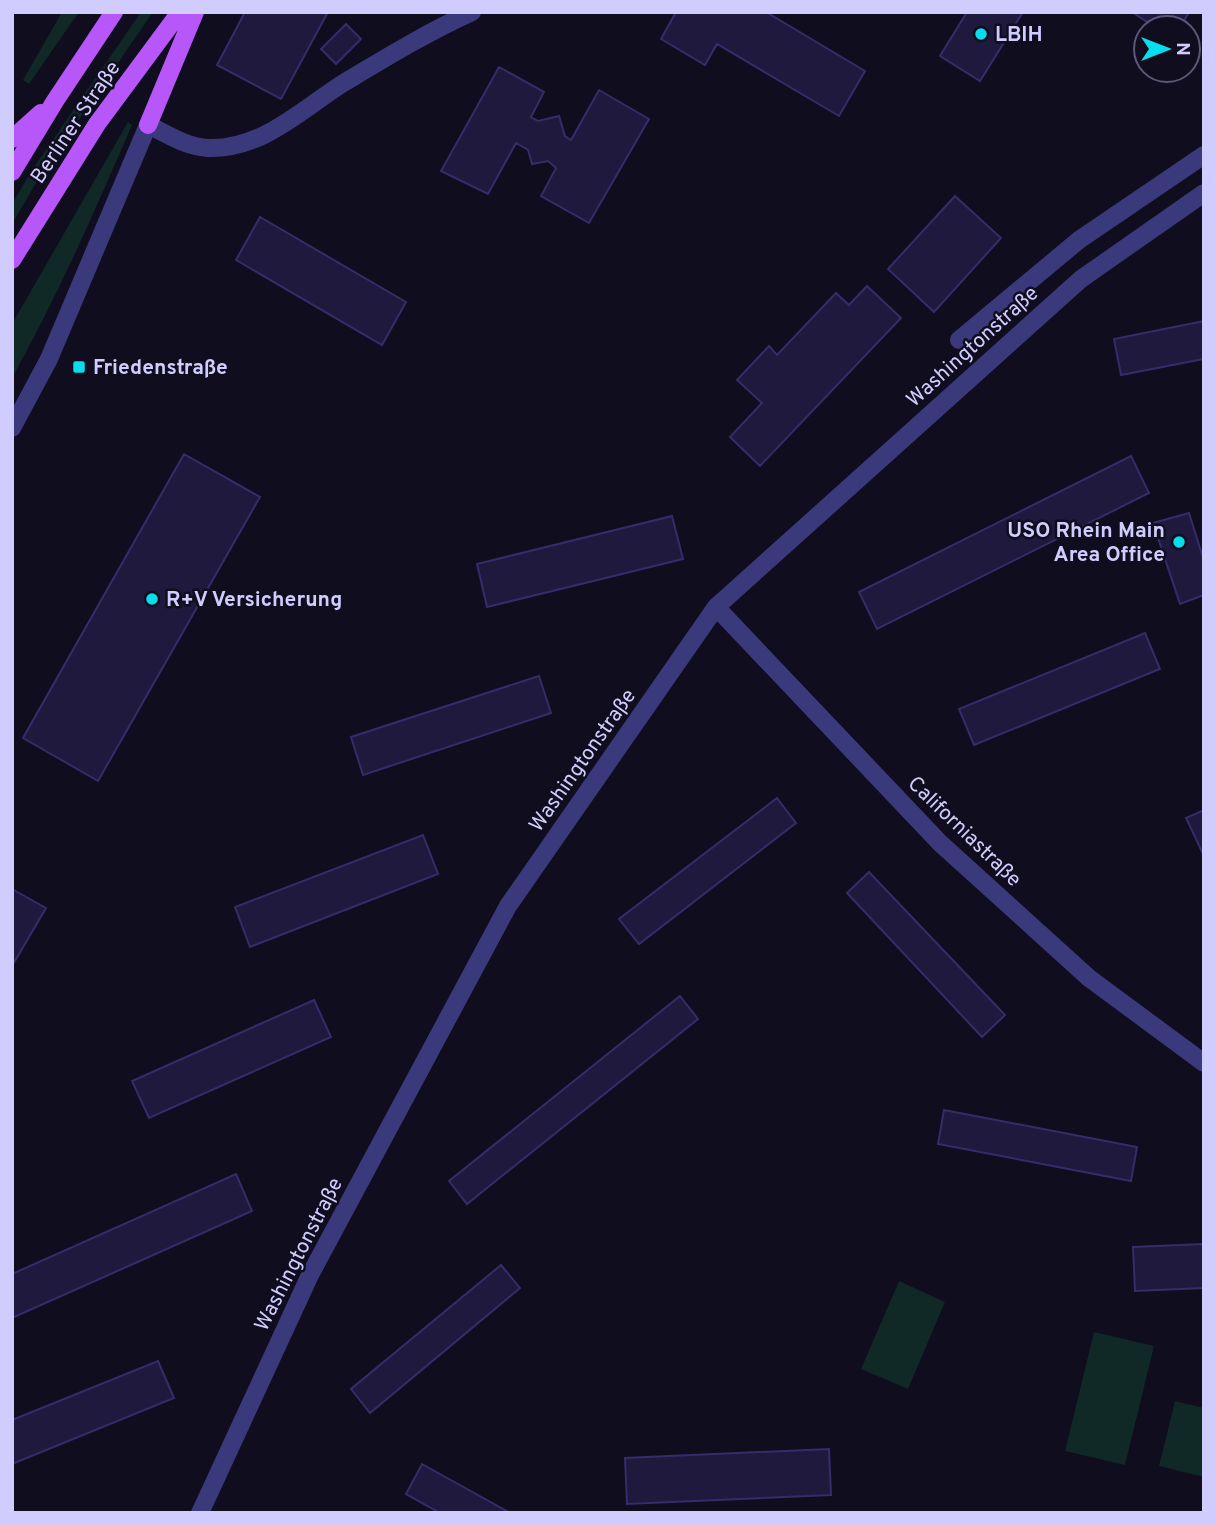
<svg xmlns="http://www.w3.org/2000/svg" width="1216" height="1525" font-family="Overpass,sans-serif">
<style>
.green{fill:#102826}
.building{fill:#20193e;stroke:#362c6a;stroke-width:2}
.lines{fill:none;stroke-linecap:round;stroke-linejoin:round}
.minor{stroke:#3a397c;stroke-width:18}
.major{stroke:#b757f9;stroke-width:18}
.poi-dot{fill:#08dded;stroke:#0f0d1e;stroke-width:2.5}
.labels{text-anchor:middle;stroke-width:5;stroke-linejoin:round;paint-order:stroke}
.poi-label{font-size:21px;font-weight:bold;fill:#d0ccfd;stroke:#0f0d1e;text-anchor:start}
.street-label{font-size:21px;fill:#d0ccfd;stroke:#0f0d1e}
</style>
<rect width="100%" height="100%" fill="#0f0d1e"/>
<path class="green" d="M 62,12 L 79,12 L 29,84 L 23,80 Z
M 141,12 L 153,12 L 39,178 L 12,224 L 12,204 L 32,170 Z
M 128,122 L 132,125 C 95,211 58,295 12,378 L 12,324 Z
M 899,1281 L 945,1302 L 908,1389 L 861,1369 Z
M 1094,1332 L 1154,1346 L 1125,1465 L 1065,1451 Z
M 1175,1401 L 1204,1408 L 1204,1477 L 1159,1466 Z"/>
<path class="building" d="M 245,12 L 328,12 L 281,99 L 217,65 Z
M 676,12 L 766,12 L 865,71 L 839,116 L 717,44 L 705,65 L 661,39 Z
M 967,12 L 1023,12 L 980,81 L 940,56 Z
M 1132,12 L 1189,12 L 1180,28 L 1156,28 Z
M 346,24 L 361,39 L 336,64 L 321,49 Z
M 499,67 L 544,92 L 531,117 L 538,121 L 559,116 L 565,136 L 571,140 L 599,90 L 649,119 L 589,223 L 541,196 L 556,168 L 548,161 L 532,164 L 528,150 L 516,143 L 488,194 L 441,171 Z
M 955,196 L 1001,238 L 934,312 L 888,269 Z
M 260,217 L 406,302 L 382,345 L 236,260 Z
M 867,286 L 901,318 L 760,466 L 730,437 L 762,403 L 737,380 L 769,346 L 777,355 L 836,293 L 849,305 Z
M 1204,321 L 1204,359 L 1121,375 L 1114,339 Z
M 184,454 L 260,497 L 98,781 L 23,738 Z
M 1131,456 L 1149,493 L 877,629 L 859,592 Z
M 1189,513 L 1204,561 L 1204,595 L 1180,604 L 1153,523 Z
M 672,516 L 683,559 L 487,607 L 477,564 Z
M 1145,633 L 1160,669 L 974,745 L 959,709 Z
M 539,676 L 551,713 L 363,775 L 351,737 Z
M 777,798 L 796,823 L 639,944 L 619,919 Z
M 1204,810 L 1204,856 L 1186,818 Z
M 423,835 L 438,874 L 250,947 L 235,907 Z
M 869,872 L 1005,1015 L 982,1037 L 847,893 Z
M 12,889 L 46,908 L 12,966 Z
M 680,996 L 698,1019 L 467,1204 L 449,1181 Z
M 314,1000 L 331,1037 L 149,1118 L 132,1081 Z
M 944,1110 L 1137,1147 L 1131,1181 L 938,1144 Z
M 236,1174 L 252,1211 L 12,1318 L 12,1274 Z
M 1204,1244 L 1204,1288 L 1135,1291 L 1133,1247 Z
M 501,1265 L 520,1288 L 370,1413 L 351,1389 Z
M 158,1361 L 174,1398 L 12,1464 L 12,1420 Z
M 829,1449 L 831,1495 L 627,1504 L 625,1458 Z
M 422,1464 L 510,1513 L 440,1513 L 406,1494 Z"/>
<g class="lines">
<path class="minor" d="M 959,340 L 1079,240 L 1204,155
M 12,428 L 49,359 L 148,125 C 167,134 186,147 208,148 C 262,150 302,109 345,82 C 387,57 428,32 472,12
M 716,607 L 940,843 L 1089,978 L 1204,1063
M 200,1513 L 310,1275 L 508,906 L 716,607 L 1081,279 L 1204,193"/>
<path class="major" d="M 148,125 L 195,12
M 12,139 L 41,113
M 12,172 L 55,101 L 114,12
M 12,260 L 97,124 L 180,12"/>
</g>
<g class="poi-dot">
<circle cx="981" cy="34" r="7"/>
<rect x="72" y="360" width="14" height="14" rx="3.5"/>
<circle cx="1179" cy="542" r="7"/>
<circle cx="152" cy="599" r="7"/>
</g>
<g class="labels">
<g class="poi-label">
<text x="995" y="41">LBIH</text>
<text x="93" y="374">Friedenstraße</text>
<text x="1165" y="537" text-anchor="end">USO Rhein Main<tspan x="1165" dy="24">Area Office</tspan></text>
<text x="166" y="606">R+V Versicherung</text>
</g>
<g class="street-label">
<text transform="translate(75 122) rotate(-56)" y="7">Berliner Straße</text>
<text transform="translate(972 346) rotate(-42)" y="7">Washingtonstraße</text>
<text transform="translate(582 760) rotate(-55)" y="7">Washingtonstraße</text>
<text transform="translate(965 831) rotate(44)" y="7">Californiastraße</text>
<text transform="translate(298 1254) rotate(-63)" y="7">Washingtonstraße</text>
</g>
</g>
<rect width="1216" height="1525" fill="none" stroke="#d0ccfd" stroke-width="28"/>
<g transform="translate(1167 49) rotate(90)"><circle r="33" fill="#0f0d1e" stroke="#5c5977" stroke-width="2"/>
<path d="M0-5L12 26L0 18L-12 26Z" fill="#08dded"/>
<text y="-10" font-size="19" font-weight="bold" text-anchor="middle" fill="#d0ccfd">N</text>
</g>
</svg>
